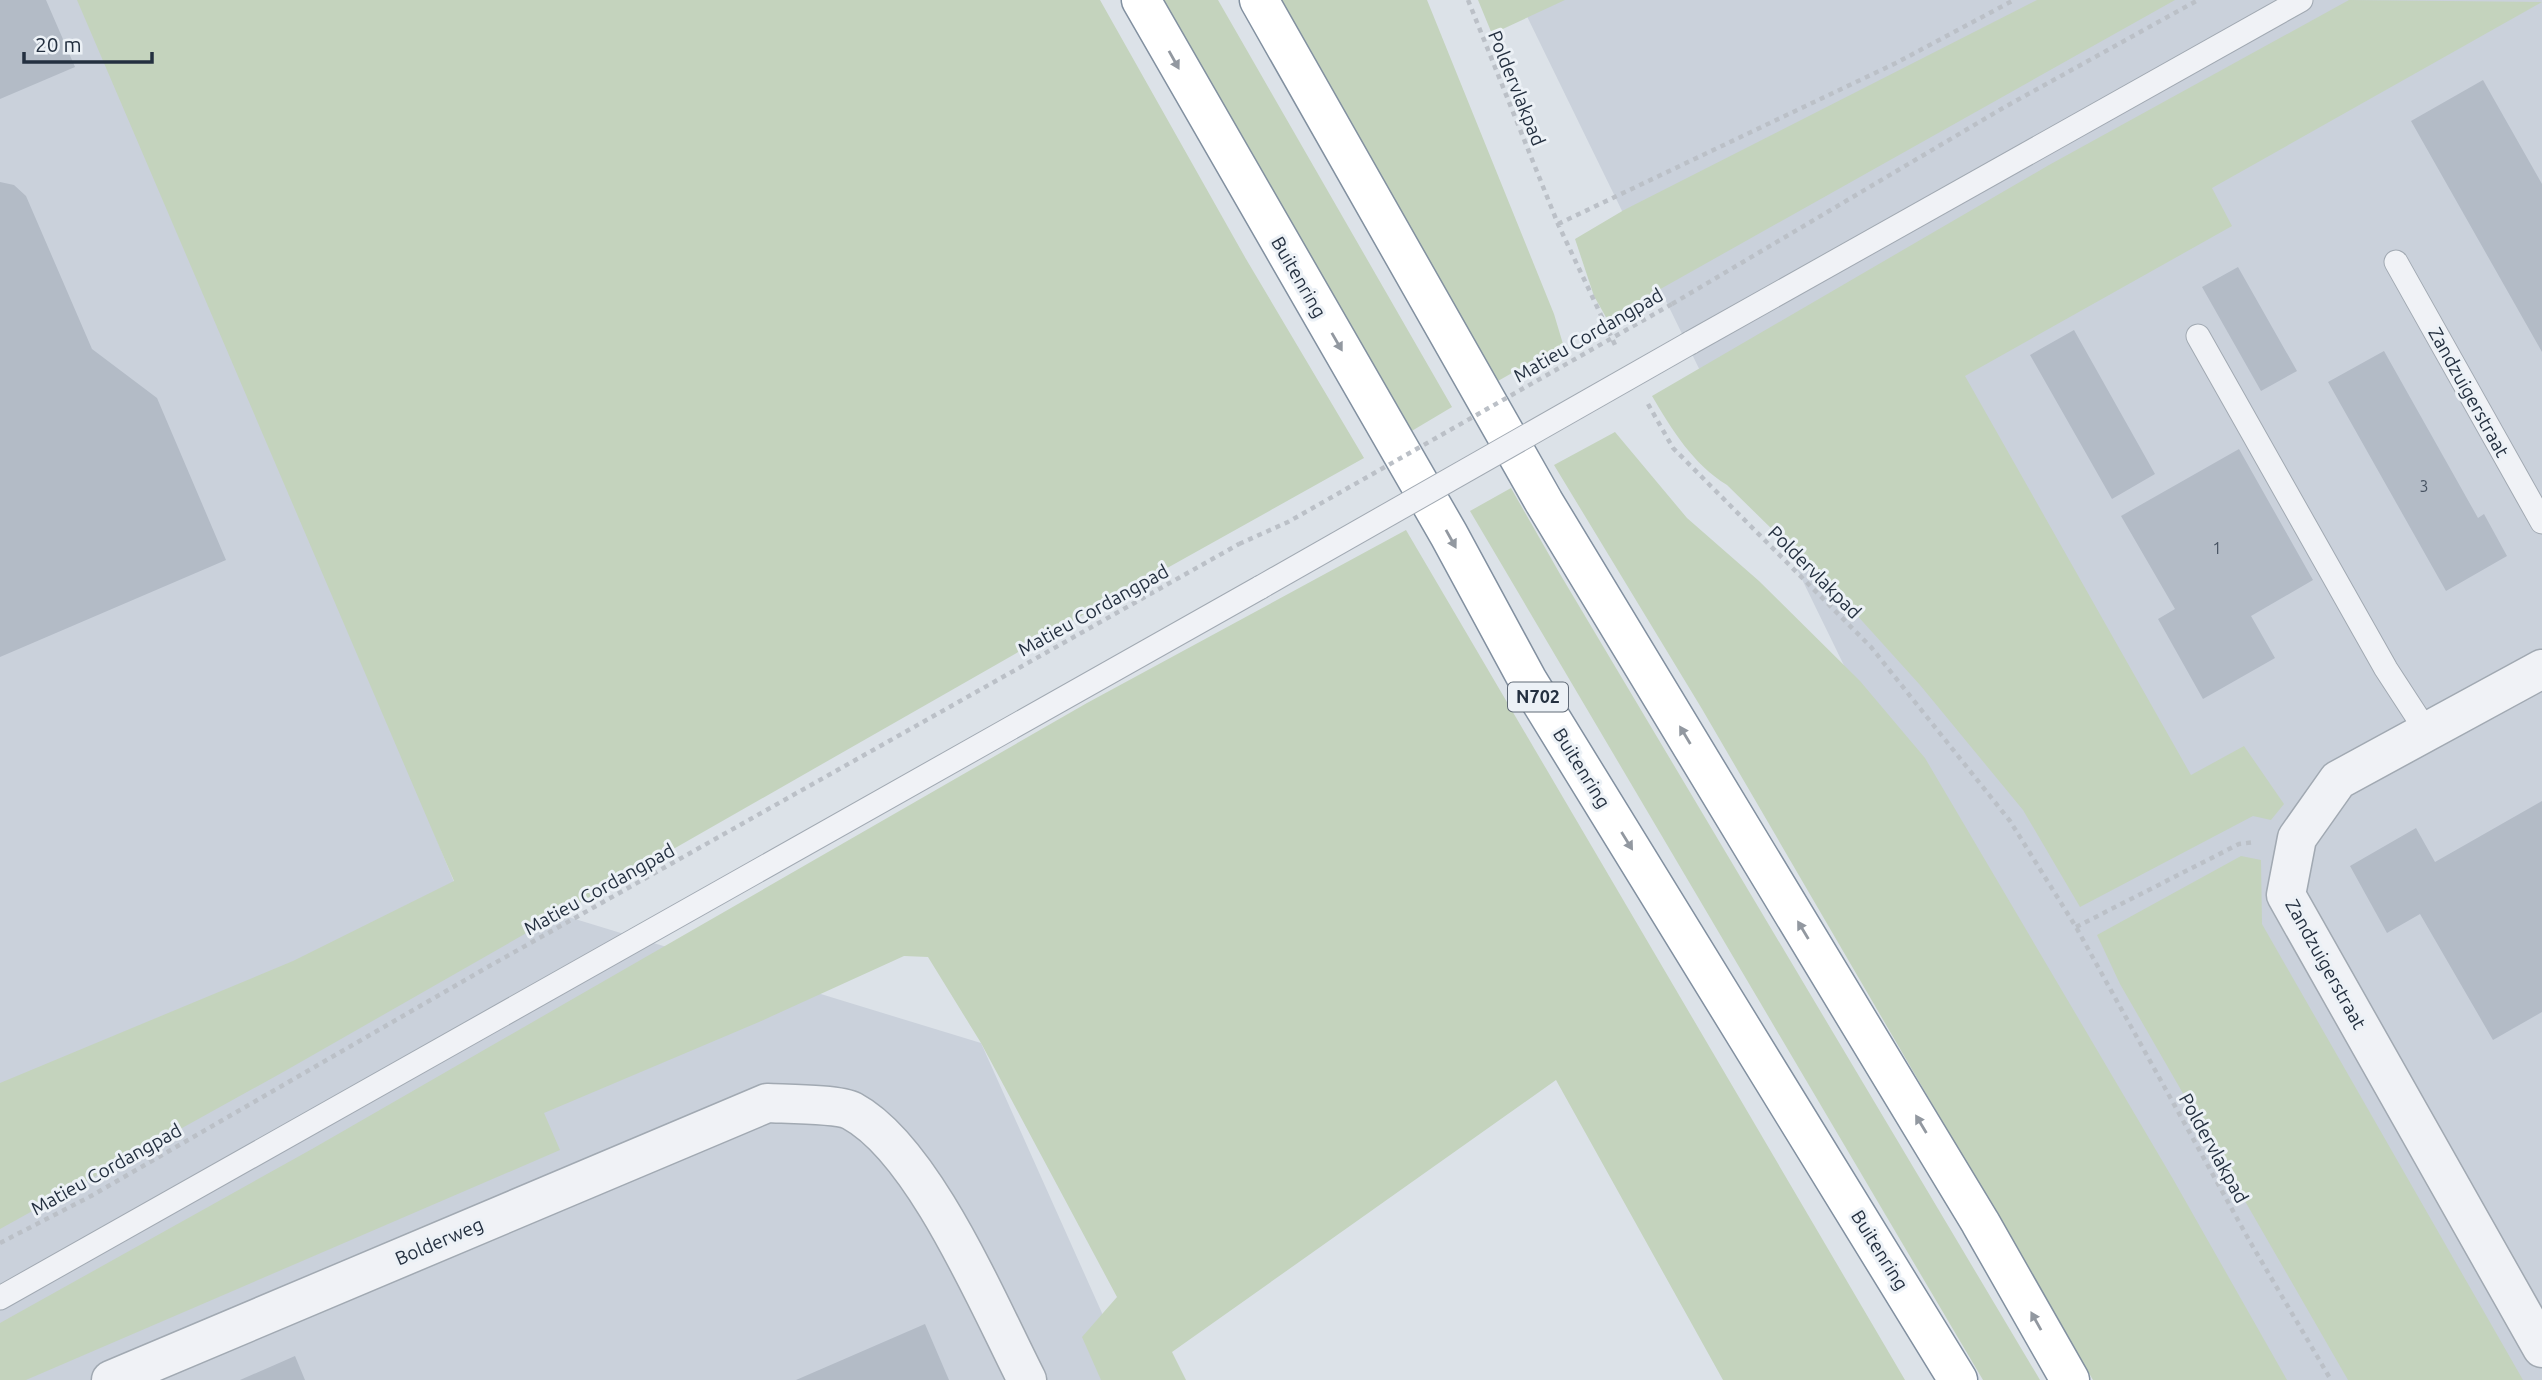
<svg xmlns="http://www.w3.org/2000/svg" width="2542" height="1380" font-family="Ubuntu,sans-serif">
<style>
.built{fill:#cad1db}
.green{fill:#c4d3bd}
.building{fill:#b3bbc6}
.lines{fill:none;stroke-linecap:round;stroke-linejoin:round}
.lane-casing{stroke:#a1a9b2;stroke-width:25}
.street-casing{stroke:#a1a9b2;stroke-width:41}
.highway-casing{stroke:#8290a0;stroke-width:41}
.path{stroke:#bbc0c7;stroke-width:4.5;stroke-dasharray:5 5;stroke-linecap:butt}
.lane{stroke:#f0f2f6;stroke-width:23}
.street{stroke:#f0f2f6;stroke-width:38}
.highway{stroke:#fff;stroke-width:38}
.lane-bridge-casing{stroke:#a1a9b2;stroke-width:25;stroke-linecap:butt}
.path-bridge{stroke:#bbc0c7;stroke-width:4.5;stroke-dasharray:5 5;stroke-linecap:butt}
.lane-bridge{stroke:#f0f2f6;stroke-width:23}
.oneway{fill:#9298a0}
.labels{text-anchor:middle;stroke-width:6;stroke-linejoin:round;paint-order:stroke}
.number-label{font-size:16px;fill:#485362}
.shield{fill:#ecf1f6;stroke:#606a77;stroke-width:2}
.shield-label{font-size:18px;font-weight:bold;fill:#243040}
.street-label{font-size:19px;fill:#243040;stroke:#ecf1f6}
</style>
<rect width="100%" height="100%" fill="#dce2e8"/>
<path class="built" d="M 0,0 L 96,0 L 454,882 L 981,1043 L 1132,1380 L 0,1380 Z
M 1519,0 L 2542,0 L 2542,1380 L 2193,1380 Z"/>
<path class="green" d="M 77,0 L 1100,0 L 1246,259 L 1364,458 L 1083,615 L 285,1071 L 0,1229 L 0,1083 L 293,961 L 454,881 Z
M 1161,0 L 1218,0 L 1452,407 L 1410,432 Z
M 1277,0 L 1427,0 L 1554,314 L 1563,344 L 1498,381 Z
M 1478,0 L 1565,0 L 1492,34 Z
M 2037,0 L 2175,0 L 1607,319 L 1594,296 L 1575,239 L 1624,210 Z
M 2349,0 L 2542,2 L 2212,188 L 2232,226 L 1965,376 L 2191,775 L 2244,746 L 2284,804 L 2271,820 L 2253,816 L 2080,907 L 2023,810 L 1920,685 L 1835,591 L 1727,485 C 1693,464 1672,430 1652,396 L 2049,165 Z
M 1615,432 L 1687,518 L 1759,581 L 1860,681 L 1925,758 L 2173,1179 L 2287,1380 L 2093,1380 L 1702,709 L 1554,465 Z
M 1511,488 L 1560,574 L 2040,1380 L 1983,1380 L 1470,511 Z
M 1406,530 L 1905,1380 L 1723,1380 L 1556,1080 L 1172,1352 L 1186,1380 L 1101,1380 L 1082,1337 L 1117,1297 L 981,1043 L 928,957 L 904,956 L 759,1022 L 544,1113 L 560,1150 L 26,1380 L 0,1380 L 0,1323 L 312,1149 L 1087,703 Z
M 2241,856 L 2261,860 L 2262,924 L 2523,1380 L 2348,1380 L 2120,984 L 2097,935 Z"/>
<path class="building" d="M 0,0 L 46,0 L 75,67 L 0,99 Z
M 2483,80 L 2542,184 L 2542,352 L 2411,121 Z
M 0,182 L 14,185 L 26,196 L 92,349 L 157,398 L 226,560 L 0,657 Z
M 2238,267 L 2297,371 L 2261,391 L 2202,287 Z
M 2074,330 L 2155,474 L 2112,499 L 2030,355 Z
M 2384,351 L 2478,518 L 2484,514 L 2507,556 L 2446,591 L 2328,382 Z
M 2239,449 L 2313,580 L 2251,616 L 2275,658 L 2203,699 L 2158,619 L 2175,609 L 2121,516 Z
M 2542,801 L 2542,1012 L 2493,1040 L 2420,914 L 2387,933 L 2350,866 L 2416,828 L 2435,862 Z
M 925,1324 L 949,1380 L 796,1380 Z
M 295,1356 L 305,1380 L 240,1380 Z"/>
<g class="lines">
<defs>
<path id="lane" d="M 2396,262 L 2542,522
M 2198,336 L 2386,669 L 2427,732
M 1690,343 L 2301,0
M 0,1298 L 1261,587"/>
<path id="street" d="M 2542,669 L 2338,780 L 2297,838 L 2286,895 L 2542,1348
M 111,1380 L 767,1103 C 785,1104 839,1104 852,1111 C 924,1150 989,1306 1027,1380"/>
<path id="highway" d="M 1141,0 L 1449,535 L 1528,681 L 1958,1380
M 1259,0 L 1544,502 L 1980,1222 L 2070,1380"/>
</defs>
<use href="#lane" class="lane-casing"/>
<use href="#street" class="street-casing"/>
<use href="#highway" class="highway-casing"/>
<path class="path" d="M 1468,0 L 1558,224 L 1616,347
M 1558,224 L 1896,63 L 2014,0
M 1672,304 L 2003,108 L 2198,0
M 1648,404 L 1673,448 L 1871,647 L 2010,821 L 2076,927 L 2249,1240 L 2331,1380
M 2076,927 L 2239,844 L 2255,842
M 0,1243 L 91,1196 L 486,968 L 1239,544"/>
<use href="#lane" class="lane"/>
<use href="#street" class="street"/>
<use href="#highway" class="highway"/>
<defs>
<path id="lane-bridge" d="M 1261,587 L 1690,343"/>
</defs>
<use href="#lane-bridge" class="lane-bridge-casing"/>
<path class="path-bridge" d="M 1239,544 L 1288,522 L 1672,304"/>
<use href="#lane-bridge" class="lane-bridge"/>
</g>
<defs><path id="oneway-solid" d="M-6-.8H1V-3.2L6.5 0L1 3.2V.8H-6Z" transform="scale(1.75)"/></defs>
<g class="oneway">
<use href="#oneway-solid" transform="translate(1174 60) rotate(61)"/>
<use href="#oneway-solid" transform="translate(1337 342) rotate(60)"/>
<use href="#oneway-solid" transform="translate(1451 539) rotate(61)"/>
<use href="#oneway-solid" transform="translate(1685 735) rotate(-121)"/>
<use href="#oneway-solid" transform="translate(1627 841) rotate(58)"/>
<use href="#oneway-solid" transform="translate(1803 930) rotate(-121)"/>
<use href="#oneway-solid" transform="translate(1921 1124) rotate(-121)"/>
<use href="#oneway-solid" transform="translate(2036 1321) rotate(-119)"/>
</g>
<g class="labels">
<g class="number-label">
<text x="2424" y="492">3</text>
<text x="2217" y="554">1</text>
</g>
<rect class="shield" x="1508" y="682.5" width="60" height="29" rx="5"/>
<g class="shield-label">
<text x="1538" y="703">N702</text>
</g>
<g class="street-label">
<text transform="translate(1517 88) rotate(68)" y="7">Poldervlakpad</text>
<text transform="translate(1299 277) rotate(60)" y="7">Buitenring</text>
<text transform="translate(1588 335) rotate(-30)" y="7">Matieu Cordangpad</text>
<text transform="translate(2469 392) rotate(61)" y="7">Zandzuigerstraat</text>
<text transform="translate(1815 572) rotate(45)" y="7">Poldervlakpad</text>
<text transform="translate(1093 610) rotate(-29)" y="7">Matieu Cordangpad</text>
<text transform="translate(1582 768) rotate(58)" y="7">Buitenring</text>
<text transform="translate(599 889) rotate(-29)" y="7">Matieu Cordangpad</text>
<text transform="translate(2326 964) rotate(61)" y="7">Zandzuigerstraat</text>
<text transform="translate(2214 1148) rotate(61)" y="7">Poldervlakpad</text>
<text transform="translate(106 1169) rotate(-29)" y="7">Matieu Cordangpad</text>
<text transform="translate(439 1241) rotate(-23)" y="7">Bolderweg</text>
<text transform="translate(1880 1250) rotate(58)" y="7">Buitenring</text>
</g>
</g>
<path d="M24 52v10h128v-10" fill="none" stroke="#243040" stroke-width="3.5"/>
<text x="35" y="52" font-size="21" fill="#243040" stroke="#ecf1f6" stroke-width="5" paint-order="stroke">20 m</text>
</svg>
